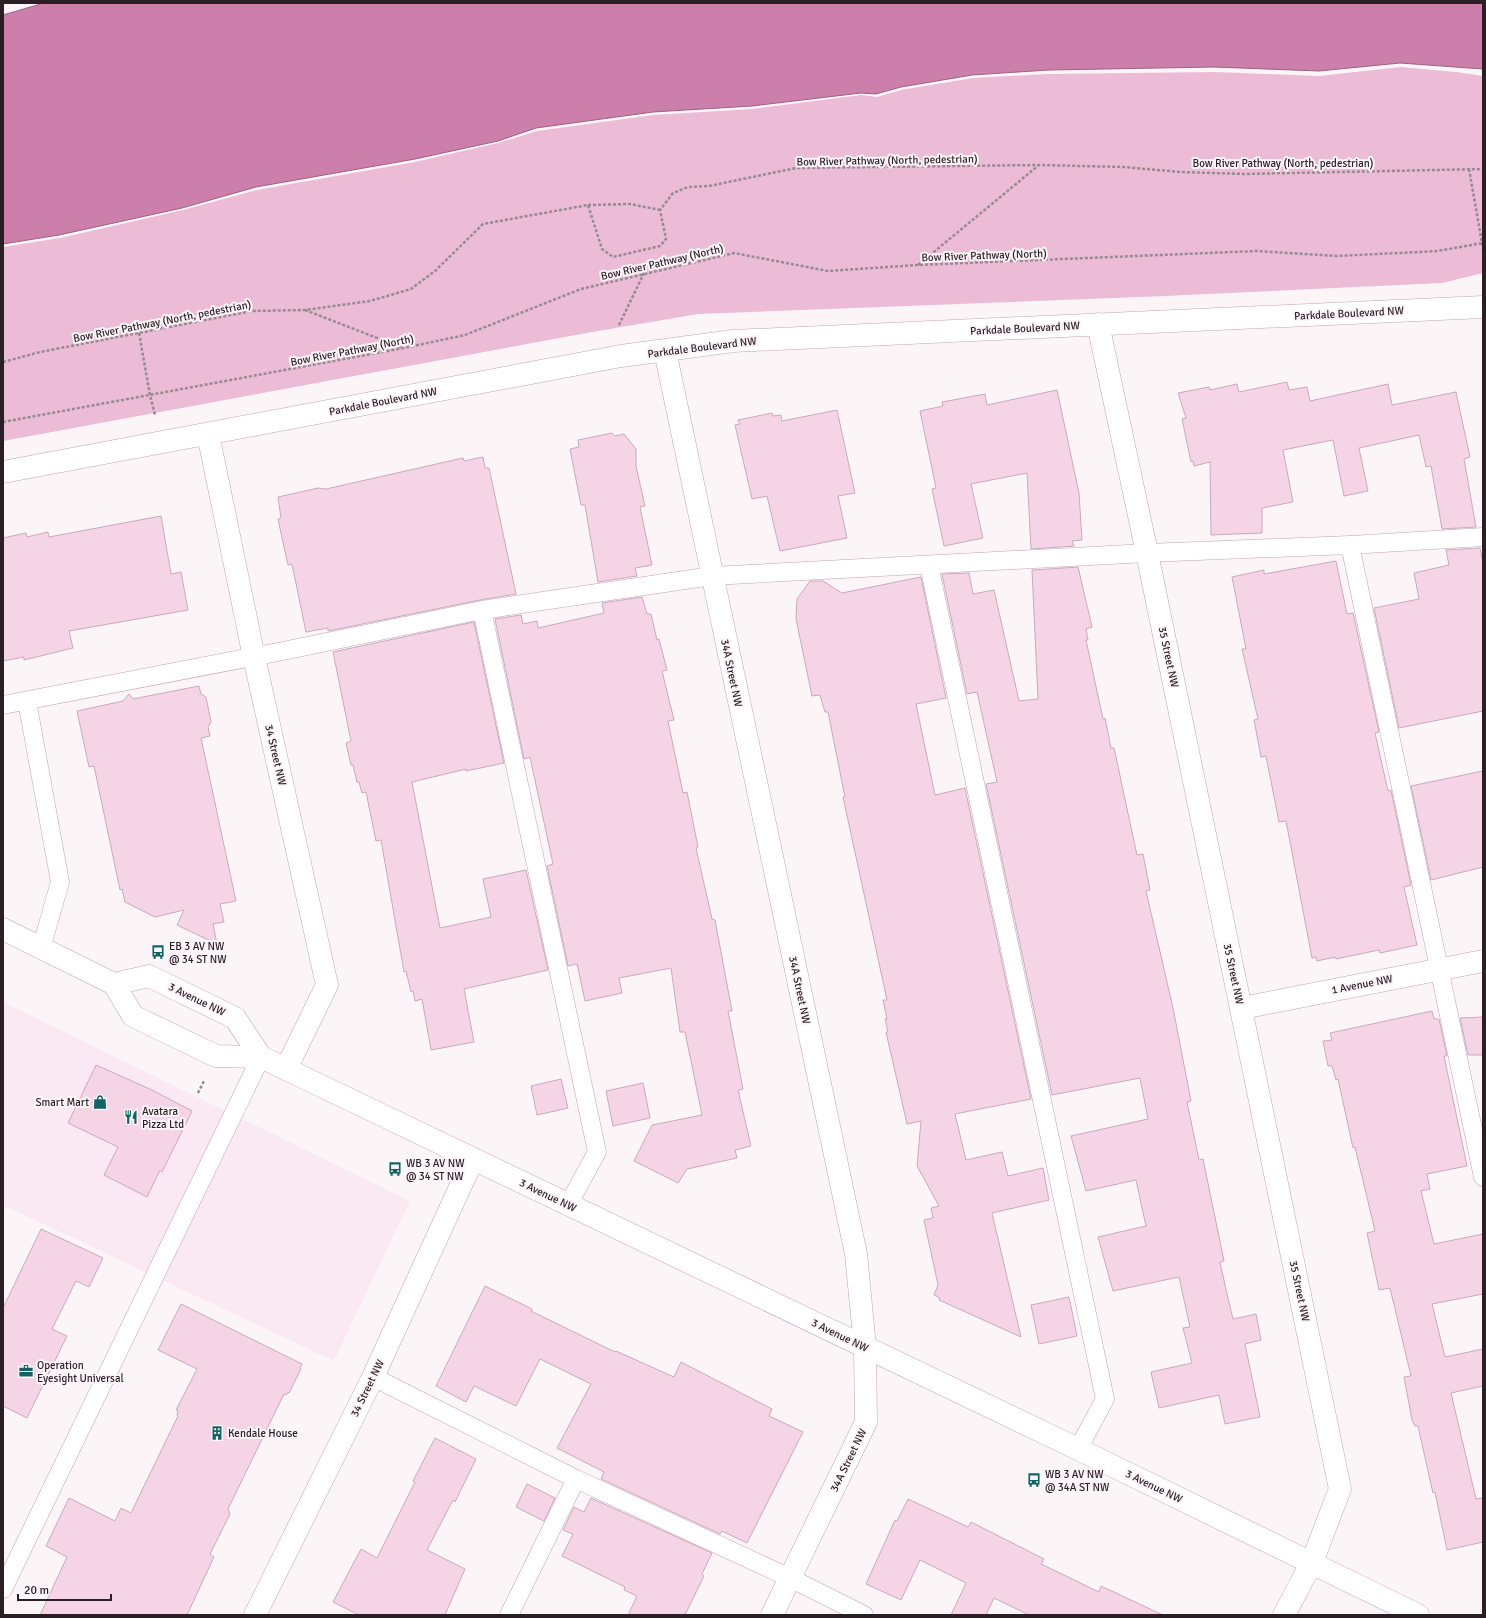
<svg xmlns="http://www.w3.org/2000/svg" width="1486" height="1618" font-family="Signika,sans-serif">
<style>
.built{fill:#fae9f2}
.green{fill:#ecbbd5}
.water{fill:#cb7faa;stroke:#9b6282}
.building{fill:#f5d4e5;stroke:#cba9bb}
.lines{fill:none;stroke-linecap:round;stroke-linejoin:round}
.service-casing{stroke:#c4a2b4;stroke-width:19}
.minor-casing{stroke:#c4a2b4;stroke-width:23}
.secondary-casing{stroke:#c4a2b4;stroke-width:23}
.path{stroke:#958b90;stroke-width:2.5;stroke-dasharray:3 2;stroke-linecap:butt}
.service{stroke:#fff;stroke-width:18}
.minor{stroke:#fff;stroke-width:22}
.secondary{stroke:#fff;stroke-width:22}
.labels{text-anchor:middle;stroke-width:4;stroke-linejoin:round;paint-order:stroke}
.street-label{font-size:11px;fill:#2b1e25;stroke:#fcf5f8}
.poi-label{font-size:11px;fill:#2b1e25;stroke:#fcf5f8;text-anchor:start}
</style>
<rect width="100%" height="100%" fill="#fcf5f8"/>
<path class="built" d="M 3,1002 L 410,1201 L 334,1361 L 7,1207 L 3,1214 Z"/>
<path class="green" d="M 1401,67 L 1456,72 L 1483,76 L 1483,273 L 1442,283 L 1165,296 L 698,314 L 592,332 L 3,441 L 3,247 L 60,238 L 183,210 L 257,190 L 415,162 L 498,143 L 537,131 L 653,115 L 752,109 L 861,95 L 877,97 L 901,90 L 973,78 L 1048,74 L 1215,72 L 1319,76 Z"/>
<path class="water" d="M 44,3 L 1483,3 L 1483,69 L 1400,63 L 1319,71 L 1214,67 L 1049,70 L 972,75 L 901,87 L 876,94 L 861,93 L 752,106 L 653,112 L 536,128 L 498,141 L 415,159 L 256,187 L 182,208 L 59,235 L 3,244 L 3,15 Z"/>
<path class="building" d="M 1287,382 L 1289,390 L 1307,387 L 1310,401 L 1388,384 L 1392,405 L 1456,392 L 1470,457 L 1464,459 L 1476,527 L 1442,529 L 1431,466 L 1426,467 L 1419,435 L 1359,448 L 1368,491 L 1344,496 L 1333,440 L 1283,450 L 1293,502 L 1262,508 L 1262,533 L 1211,535 L 1210,462 L 1194,466 L 1193,461 L 1191,462 L 1182,419 L 1186,418 L 1178,393 L 1209,387 L 1210,390 L 1237,384 L 1239,392 Z
M 1057,390 L 1079,493 L 1082,540 L 1072,541 L 1074,546 L 1031,549 L 1027,473 L 971,484 L 983,538 L 944,546 L 932,489 L 936,488 L 920,411 L 943,406 L 942,402 L 985,394 L 987,405 Z
M 837,410 L 855,493 L 838,496 L 847,538 L 780,551 L 767,496 L 752,499 L 735,425 L 740,424 L 738,420 L 772,413 L 773,416 L 781,415 L 782,421 Z
M 612,433 L 615,436 L 624,434 L 636,449 L 636,466 L 645,506 L 640,507 L 652,565 L 635,568 L 637,576 L 598,582 L 585,505 L 581,505 L 570,449 L 579,447 L 578,440 Z
M 483,457 L 485,468 L 489,468 L 516,594 L 480,600 L 328,631 L 328,628 L 306,632 L 292,564 L 288,565 L 278,519 L 281,518 L 278,497 L 318,488 L 326,489 L 463,458 L 464,461 Z
M 161,516 L 171,574 L 181,572 L 188,610 L 69,631 L 73,648 L 24,660 L 24,657 L 3,661 L 3,538 L 26,533 L 27,537 L 48,532 L 49,537 Z
M 1480,548 L 1483,563 L 1483,711 L 1399,728 L 1374,608 L 1419,599 L 1414,573 L 1449,565 L 1446,550 Z
M 1336,561 L 1347,614 L 1353,613 L 1379,732 L 1375,733 L 1388,791 L 1391,790 L 1411,885 L 1404,887 L 1417,945 L 1380,953 L 1379,950 L 1336,959 L 1335,957 L 1317,961 L 1316,957 L 1312,958 L 1286,821 L 1279,822 L 1266,756 L 1261,757 L 1254,720 L 1258,719 L 1242,649 L 1246,649 L 1232,577 L 1264,570 L 1264,574 Z
M 1078,567 L 1092,627 L 1086,629 L 1088,640 L 1086,640 L 1103,719 L 1105,718 L 1111,748 L 1114,748 L 1137,855 L 1143,854 L 1150,890 L 1146,891 L 1173,1008 L 1191,1101 L 1187,1102 L 1199,1160 L 1203,1159 L 1224,1261 L 1220,1262 L 1227,1294 L 1233,1319 L 1256,1314 L 1261,1340 L 1245,1344 L 1260,1417 L 1225,1424 L 1219,1395 L 1159,1408 L 1151,1372 L 1192,1363 L 1183,1328 L 1190,1327 L 1179,1277 L 1113,1291 L 1098,1237 L 1146,1226 L 1136,1180 L 1086,1191 L 1071,1136 L 1148,1119 L 1140,1078 L 1052,1095 L 986,784 L 997,782 L 977,692 L 967,694 L 942,574 L 969,573 L 973,594 L 994,590 L 1019,701 L 1038,699 L 1032,570 Z
M 921,577 L 946,698 L 916,704 L 935,795 L 965,788 L 1031,1099 L 955,1114 L 966,1160 L 1002,1152 L 1008,1176 L 1043,1168 L 1049,1200 L 992,1213 L 1021,1337 L 939,1300 L 940,1298 L 934,1295 L 938,1285 L 924,1220 L 933,1218 L 931,1208 L 939,1206 L 917,1166 L 921,1121 L 907,1124 L 886,1032 L 888,1032 L 885,1019 L 887,1019 L 883,1000 L 887,1000 L 843,797 L 845,797 L 828,712 L 825,712 L 820,695 L 812,696 L 796,619 L 797,599 L 810,581 L 823,581 L 842,593 Z
M 642,597 L 647,614 L 651,614 L 657,640 L 659,639 L 667,670 L 662,671 L 674,720 L 668,721 L 683,793 L 687,792 L 698,847 L 696,848 L 712,919 L 715,920 L 732,1011 L 728,1011 L 743,1089 L 738,1090 L 751,1146 L 735,1150 L 737,1158 L 687,1169 L 678,1183 L 634,1161 L 652,1125 L 702,1115 L 685,1032 L 680,1032 L 671,968 L 619,978 L 622,993 L 585,1001 L 577,964 L 568,966 L 547,866 L 553,864 L 530,757 L 524,759 L 495,619 L 521,615 L 523,624 L 537,621 L 538,628 L 604,613 L 602,603 Z
M 474,622 L 504,763 L 466,771 L 466,769 L 412,782 L 440,928 L 491,917 L 483,879 L 526,870 L 548,970 L 464,989 L 474,1042 L 431,1050 L 422,999 L 415,1001 L 413,991 L 411,992 L 406,971 L 404,972 L 381,840 L 376,841 L 366,792 L 362,793 L 359,782 L 357,782 L 353,765 L 351,765 L 346,743 L 351,741 L 333,652 Z
M 199,686 L 201,694 L 206,697 L 211,722 L 208,727 L 210,736 L 201,738 L 236,901 L 220,904 L 224,922 L 213,924 L 217,944 L 177,925 L 184,910 L 155,917 L 125,902 L 122,889 L 120,890 L 94,766 L 89,767 L 77,711 L 123,701 L 129,694 L 133,699 Z
M 1483,771 L 1483,867 L 1431,880 L 1411,786 Z
M 1432,1011 L 1434,1019 L 1439,1019 L 1447,1056 L 1444,1056 L 1467,1166 L 1427,1174 L 1430,1189 L 1421,1191 L 1434,1244 L 1483,1234 L 1483,1294 L 1432,1304 L 1445,1357 L 1483,1349 L 1483,1386 L 1451,1393 L 1476,1499 L 1483,1498 L 1483,1542 L 1447,1550 L 1435,1492 L 1433,1493 L 1418,1426 L 1415,1426 L 1412,1420 L 1404,1377 L 1411,1376 L 1390,1288 L 1379,1290 L 1367,1233 L 1375,1231 L 1355,1147 L 1353,1148 L 1338,1079 L 1336,1080 L 1332,1066 L 1328,1066 L 1323,1041 L 1332,1040 L 1330,1033 Z
M 1483,1017 L 1483,1055 L 1468,1055 L 1460,1018 Z
M 96,1065 L 152,1090 L 192,1111 L 162,1172 L 160,1170 L 147,1197 L 104,1175 L 118,1147 L 68,1123 Z
M 561,1079 L 568,1108 L 537,1115 L 531,1086 Z
M 643,1083 L 650,1118 L 613,1126 L 606,1091 Z
M 41,1229 L 103,1258 L 89,1287 L 76,1281 L 52,1329 L 67,1336 L 27,1418 L 3,1406 L 3,1308 Z
M 485,1286 L 532,1309 L 531,1311 L 615,1352 L 616,1351 L 674,1377 L 681,1362 L 772,1409 L 769,1416 L 803,1432 L 747,1543 L 722,1531 L 720,1534 L 601,1479 L 604,1472 L 557,1448 L 591,1384 L 540,1359 L 516,1406 L 474,1386 L 466,1402 L 436,1386 Z
M 1069,1297 L 1077,1336 L 1039,1344 L 1031,1305 Z
M 181,1304 L 302,1364 L 300,1368 L 301,1369 L 289,1393 L 288,1392 L 286,1395 L 284,1394 L 228,1509 L 230,1514 L 210,1554 L 214,1557 L 187,1615 L 40,1615 L 67,1557 L 46,1546 L 69,1498 L 115,1521 L 121,1508 L 131,1513 L 178,1416 L 177,1415 L 178,1411 L 176,1410 L 197,1369 L 158,1350 Z
M 435,1438 L 476,1459 L 455,1502 L 453,1500 L 427,1550 L 465,1569 L 445,1615 L 359,1615 L 333,1602 L 361,1549 L 377,1558 L 415,1482 L 413,1481 Z
M 527,1484 L 555,1498 L 544,1521 L 516,1507 Z
M 591,1498 L 712,1553 L 702,1574 L 704,1576 L 685,1615 L 628,1615 L 637,1596 L 624,1590 L 625,1587 L 562,1556 L 573,1534 L 563,1530 L 574,1507 L 584,1512 Z
M 908,1499 L 968,1527 L 971,1522 L 1044,1559 L 1041,1564 L 1099,1592 L 1101,1586 L 1163,1615 L 1029,1615 L 994,1598 L 986,1615 L 951,1615 L 966,1583 L 920,1560 L 901,1600 L 866,1584 L 895,1520 L 897,1521 Z"/>
<g class="lines">
<defs>
<path id="service" d="M 1350,545 L 1483,1177
M 929,565 L 1105,1399 L 1078,1449
M 482,610 L 597,1152 L 568,1205
M 27,701 L 60,882 L 41,949
M 3,705 L 283,651 L 482,610 L 712,576 L 1147,553 L 1350,545 L 1483,537
M 373,1377 L 576,1479 L 790,1578 L 864,1615
M 3,1589 L 261,1057
M 509,1615 L 576,1479"/>
<path id="minor" d="M 1098,324 L 1147,553 L 1340,1489 L 1312,1562 L 1284,1615
M 665,351 L 856,1254 L 865,1347 L 866,1422 L 772,1615
M 208,434 L 254,657 L 327,985 L 286,1069
M 3,472 L 621,356 L 733,341 L 1483,307
M 1242,1008 L 1483,961
M 255,1615 L 373,1377 L 473,1159"/>
<path id="secondary" d="M 3,929 L 114,984 L 133,1016 L 216,1056 L 261,1057 L 1078,1449 L 1418,1615
M 114,984 L 149,976 L 235,1018 L 261,1057"/>
</defs>
<use href="#service" class="service-casing"/>
<use href="#minor" class="minor-casing"/>
<use href="#secondary" class="secondary-casing"/>
<path class="path" d="M 1469,169 L 1483,249
M 588,205 L 630,204 L 660,210
M 918,265 L 1039,165
M 305,310 L 403,348
M 619,325 L 644,273
M 139,333 L 150,395 L 155,415
M 3,362 L 40,352 L 252,311 L 305,310 L 370,301 L 411,289 L 435,271 L 483,224 L 588,205 L 602,249 L 613,257 L 660,246 L 666,239 L 660,210 L 673,193 L 688,187 L 709,186 L 796,168 L 1039,165 L 1123,167 L 1181,172 L 1244,174 L 1483,169
M 3,422 L 404,348 L 465,335 L 581,289 L 734,253 L 828,271 L 917,265 L 1257,251 L 1337,256 L 1437,251 L 1483,243
M 198,1093 L 204,1081"/>
<use href="#service" class="service"/>
<use href="#minor" class="minor"/>
<use href="#secondary" class="secondary"/>
</g>
<defs>
<symbol id="bus-bare" viewBox="-9 -9 18 18"><path d="M-5-6H5V4H4V6H2V4H-2V6H-4V4H-5ZM-3.5-4V0h7V-4ZM-3.5 1.2v1.5H-2V1.2ZM2 1.2v1.5H3.5V1.2Z" fill="#146364" stroke="#fcf5f8" stroke-width="2.5" paint-order="stroke"/></symbol>
<symbol id="shop-bare" viewBox="-9 -9 18 18"><path d="M-5-2.5h2.3a2.7 3.5 0 0 1 5.4 0H5L5.5 6h-11ZM-1.5-2.5h3a1.5 2.3 0 0 0-3 0Z" fill="#146364" stroke="#fcf5f8" stroke-width="2.5" paint-order="stroke"/></symbol>
<symbol id="restaurant-bare" viewBox="-9 -9 18 18"><path d="M-5-6h1v4h1v-4h1v4h1v-4h1v5L-1.5 .5V6h-2V.5L-5-1ZM5-6V6H3V1.5H1.5Q1.5-4 5-6Z" fill="#146364" stroke="#fcf5f8" stroke-width="2.5" paint-order="stroke"/></symbol>
<symbol id="office-bare" viewBox="-9 -9 18 18"><path d="M-6-3h4V-5.5h4V-3h4V5H-6ZM-1-4.5V-3h2v-1.5ZM-6 0V1H6V0Z" fill="#146364" stroke="#fcf5f8" stroke-width="2.5" paint-order="stroke"/></symbol>
<symbol id="building-bare" viewBox="-9 -9 18 18"><path d="M-4-6H4V6H1V3H-1V6H-4ZM-2.5-4.3h1.7v1.8h-1.7ZM.8-4.3h1.7v1.8H.8ZM-2.5-1h1.7V.8h-1.7ZM.8-1h1.7V.8H.8Z" fill="#146364" stroke="#fcf5f8" stroke-width="2.5" paint-order="stroke"/></symbol>
</defs>
<g fill-rule="evenodd">
<use href="#bus-bare" x="148" y="942" width="20" height="20"/>
<use href="#shop-bare" x="90" y="1092" width="20" height="20"/>
<use href="#restaurant-bare" x="121" y="1107" width="20" height="20"/>
<use href="#bus-bare" x="385" y="1159" width="20" height="20"/>
<use href="#office-bare" x="16" y="1361" width="20" height="20"/>
<use href="#building-bare" x="207" y="1423" width="20" height="20"/>
<use href="#bus-bare" x="1024" y="1470" width="20" height="20"/>
</g>
<g class="labels">
<g class="street-label">
<text transform="translate(887 160) rotate(-1)" y="4">Bow River Pathway (North, pedestrian)</text>
<text x="1283" y="167">Bow River Pathway (North, pedestrian)</text>
<text transform="translate(984 255) rotate(-2)" y="4">Bow River Pathway (North)</text>
<text transform="translate(662 262) rotate(-13)" y="4">Bow River Pathway (North)</text>
<text transform="translate(1349 313) rotate(-3)" y="4">Parkdale Boulevard NW</text>
<text transform="translate(162 321) rotate(-11)" y="4">Bow River Pathway (North, pedestrian)</text>
<text transform="translate(1025 328) rotate(-3)" y="4">Parkdale Boulevard NW</text>
<text transform="translate(702 347) rotate(-7)" y="4">Parkdale Boulevard NW</text>
<text transform="translate(352 350) rotate(-11)" y="4">Bow River Pathway (North)</text>
<text transform="translate(383 401) rotate(-11)" y="4">Parkdale Boulevard NW</text>
<text transform="translate(1169 657) rotate(78)" y="4">35 Street NW</text>
<text transform="translate(732 673) rotate(78)" y="4">34A Street NW</text>
<text transform="translate(276 755) rotate(77)" y="4">34 Street NW</text>
<text transform="translate(1234 974) rotate(78)" y="4">35 Street NW</text>
<text transform="translate(1362 984) rotate(-11)" y="4">1 Avenue NW</text>
<text transform="translate(800 990) rotate(78)" y="4">34A Street NW</text>
<text transform="translate(197 999) rotate(26)" y="4">3 Avenue NW</text>
<text transform="translate(548 1195) rotate(26)" y="4">3 Avenue NW</text>
<text transform="translate(1300 1291) rotate(78)" y="4">35 Street NW</text>
<text transform="translate(840 1335) rotate(26)" y="4">3 Avenue NW</text>
<text transform="translate(367 1388) rotate(-64)" y="4">34 Street NW</text>
<text transform="translate(848 1460) rotate(-64)" y="4">34A Street NW</text>
<text transform="translate(1154 1486) rotate(26)" y="4">3 Avenue NW</text>
</g>
<g class="poi-label">
<text x="169" y="950">EB 3 AV NW<tspan x="169" dy="13">@ 34 ST NW</tspan></text>
<text x="89" y="1106" text-anchor="end">Smart Mart</text>
<text x="142" y="1115">Avatara<tspan x="142" dy="13">Pizza Ltd</tspan></text>
<text x="406" y="1167">WB 3 AV NW<tspan x="406" dy="13">@ 34 ST NW</tspan></text>
<text x="37" y="1369">Operation<tspan x="37" dy="13">Eyesight Universal</tspan></text>
<text x="228" y="1437">Kendale House</text>
<text x="1045" y="1478">WB 3 AV NW<tspan x="1045" dy="13">@ 34A ST NW</tspan></text>
</g>
</g>
<rect width="1486" height="1618" fill="none" stroke="#2b1e25" stroke-width="8"/>
<path d="M18 1594v6h93v-6" fill="none" stroke="#2b1e25" stroke-width="2"/>
<text x="24" y="1594" font-size="12" fill="#2b1e25" stroke="#fcf5f8" stroke-width="3" paint-order="stroke">20 m</text>
</svg>
